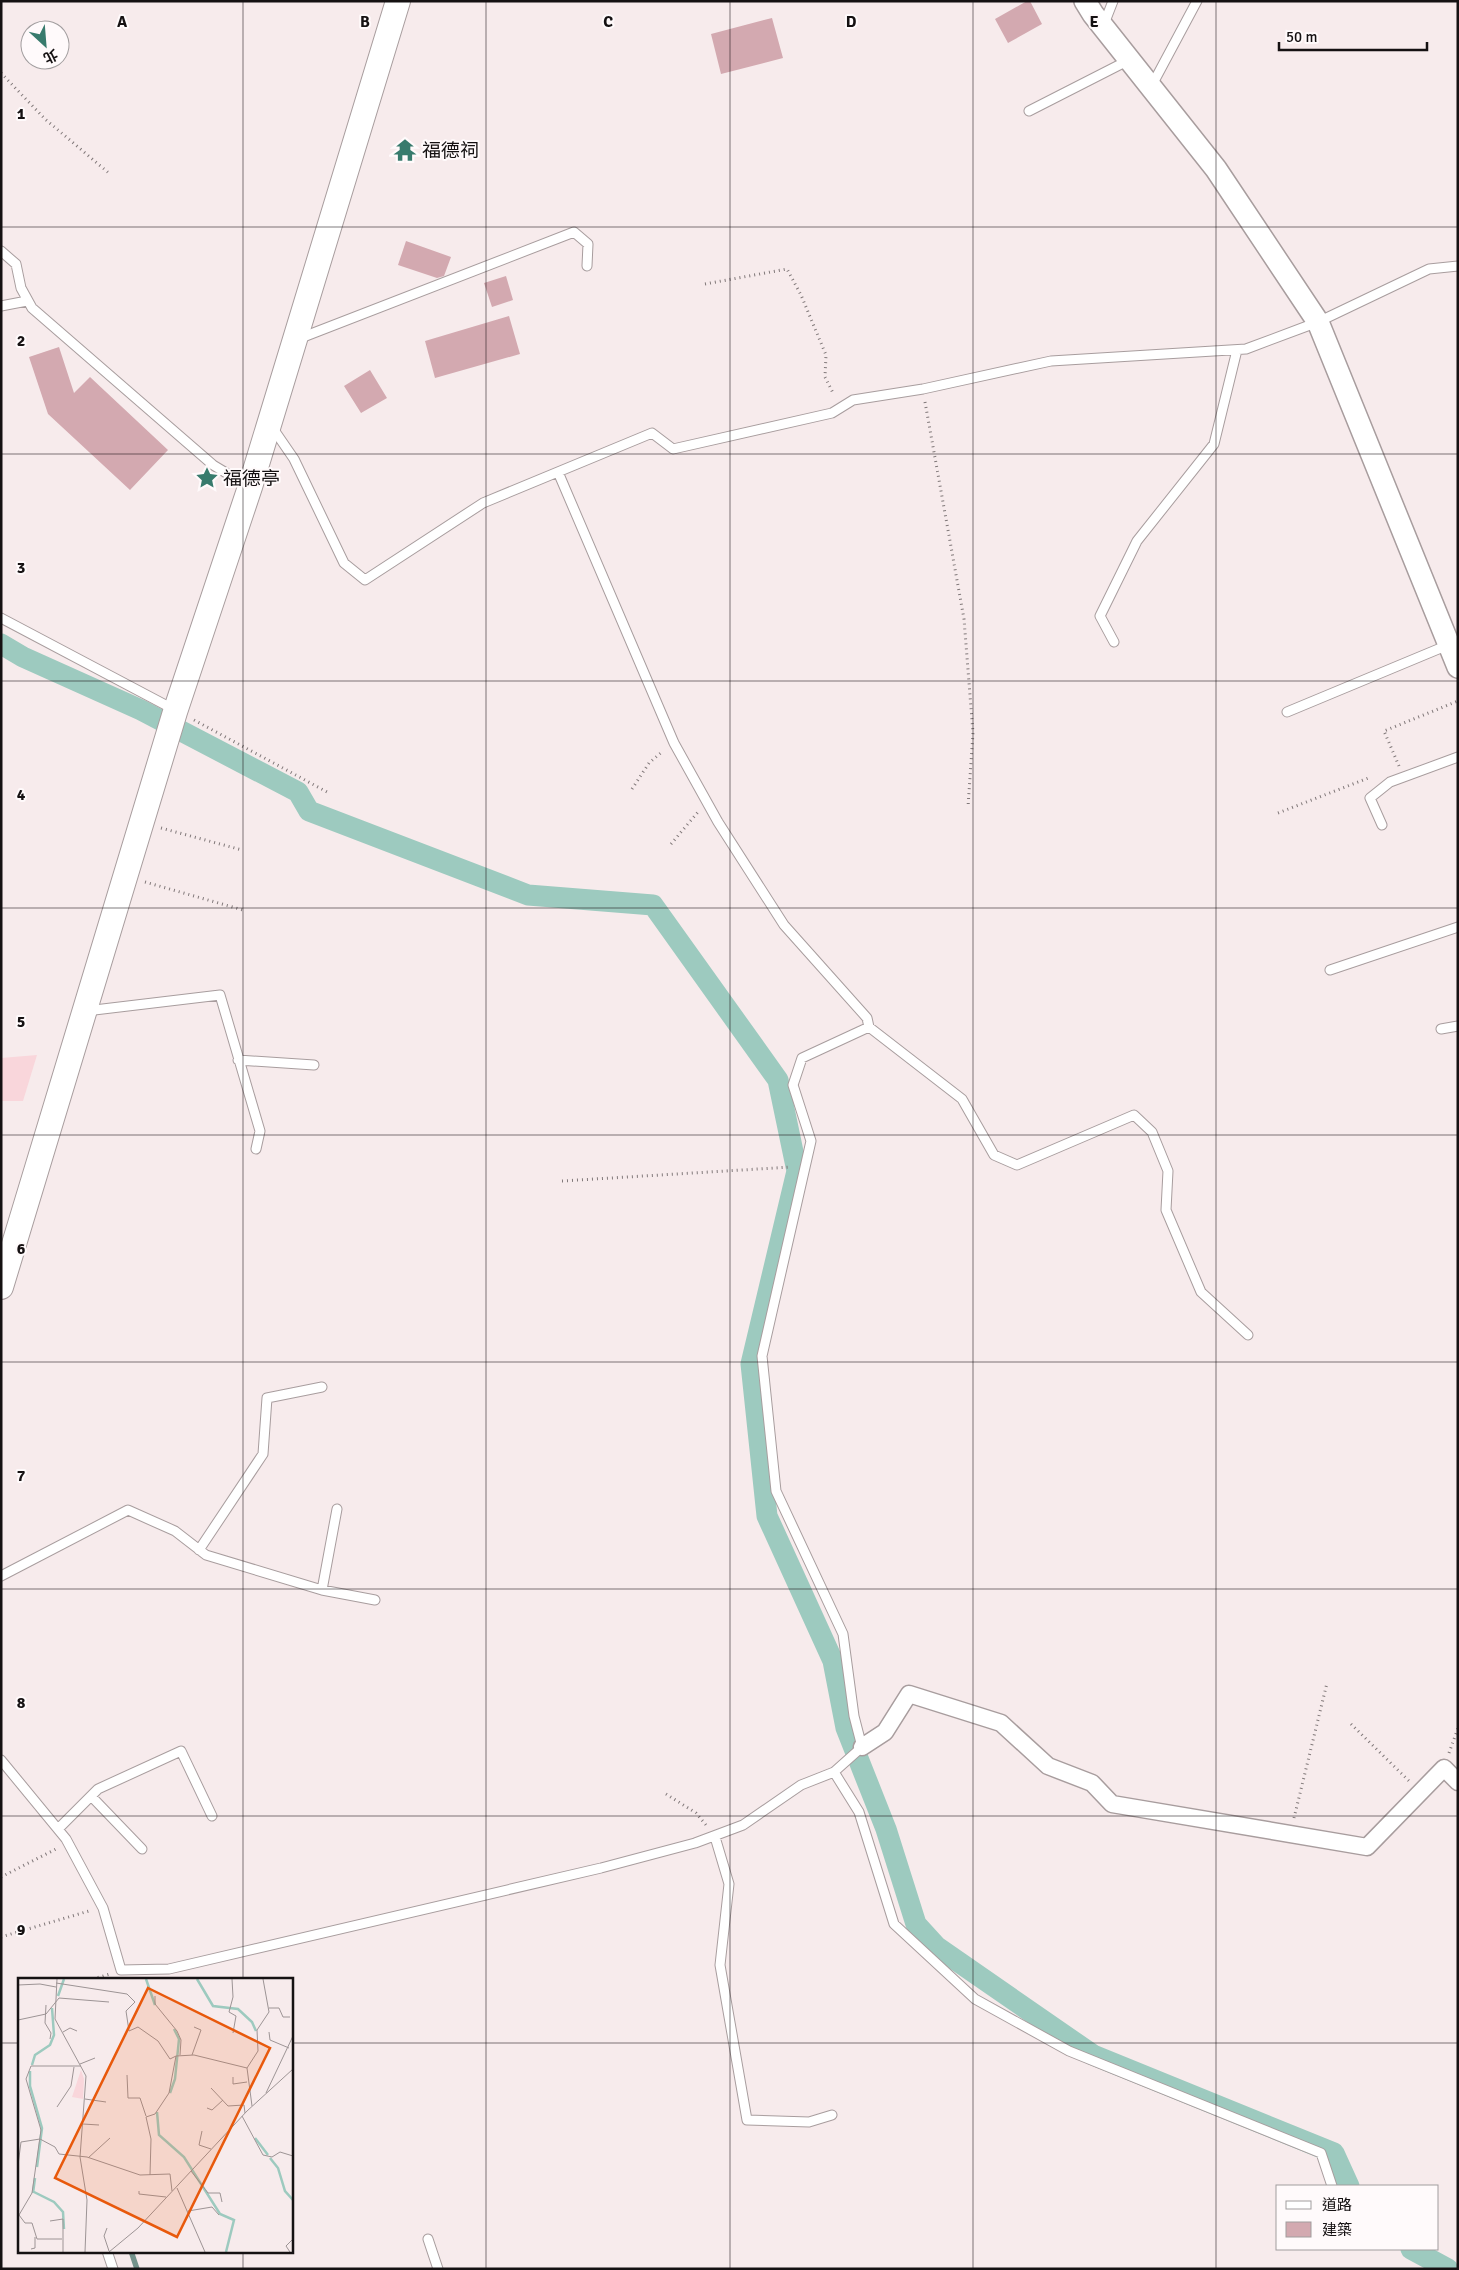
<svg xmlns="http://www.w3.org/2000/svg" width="1459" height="2270" font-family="Signika,'Noto Sans TC',sans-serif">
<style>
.green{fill:#f9d6db}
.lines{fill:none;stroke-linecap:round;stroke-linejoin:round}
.stream{stroke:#74928b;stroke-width:5.5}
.canal{stroke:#9dcabf;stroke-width:21}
.building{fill:#d3a9b0}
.service-casing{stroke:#a89d9e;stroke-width:11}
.minor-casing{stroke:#a89d9e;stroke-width:19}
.tertiary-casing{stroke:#a89d9e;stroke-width:24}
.secondary-casing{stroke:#a89d9e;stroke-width:26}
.path{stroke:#807879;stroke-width:3;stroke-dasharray:1 4;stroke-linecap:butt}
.service{stroke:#fff;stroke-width:9}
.minor{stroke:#fff;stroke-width:16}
.tertiary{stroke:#fff;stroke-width:21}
.secondary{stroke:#fff;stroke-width:24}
.grid{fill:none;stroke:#151112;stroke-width:1;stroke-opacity:0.55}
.labels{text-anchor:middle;stroke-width:4;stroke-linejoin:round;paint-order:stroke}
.poi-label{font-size:19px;fill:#151112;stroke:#fffafb;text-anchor:start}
.inset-river{fill:none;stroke:#9dcabf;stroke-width:2.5}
.inset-road{fill:none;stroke:#9d9495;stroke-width:1}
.view{fill:#e8590c;fill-opacity:0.15;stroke:#e8590c;stroke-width:2.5}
.inset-edge{fill:none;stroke:#151112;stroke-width:2.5}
.grid-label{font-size:16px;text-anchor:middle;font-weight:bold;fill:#151112;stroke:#fffafb;stroke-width:4;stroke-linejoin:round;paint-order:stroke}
</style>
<rect width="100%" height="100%" fill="#f7ebec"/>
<path class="green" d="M 37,1055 L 23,1101 L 1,1101 L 1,1058 Z"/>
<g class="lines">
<path class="stream" d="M 131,2251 L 137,2269"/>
<path class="canal" d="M 1,644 L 23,657 L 141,710 L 298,792 L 309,811 L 528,895 L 653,905 L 778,1080 L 797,1171 L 751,1364 L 767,1516 L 833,1661 L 846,1728 L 886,1829 L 916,1924 L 937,1947 L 1093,2055 L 1334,2153 L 1349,2186
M 1411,2249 L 1448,2269"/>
</g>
<path class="building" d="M 1027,1 L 1030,1 L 1042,24 L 1008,43 L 995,19 Z
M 772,18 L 783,58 L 721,74 L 711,34 Z
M 406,241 L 451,257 L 444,276 L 437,278 L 398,265 Z
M 506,276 L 513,300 L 492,307 L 484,283 Z
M 509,316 L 520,354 L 435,378 L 425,341 Z
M 59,347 L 74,393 L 90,377 L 168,450 L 130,490 L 48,414 L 29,357 Z
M 370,370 L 387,398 L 361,413 L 344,386 Z"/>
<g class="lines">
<defs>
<path id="service" d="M 1104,24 L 1113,1
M 1151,87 L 1197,1
M 1029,111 L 1129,60
M 1,251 L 16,264 L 21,288 L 32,308 L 213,465 L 248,486
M 1,306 L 27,301
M 298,339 L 574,232 L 588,244 L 587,266
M 272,427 L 294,459 L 344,563 L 365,580 L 483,503 L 652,433 L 673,449 L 832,413 L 853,400 L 923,389 L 1051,361 L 1246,349 L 1318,322 L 1429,269 L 1458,266
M 1,618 L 175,710
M 1114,642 L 1100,616 L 1137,541 L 1214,444 L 1237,350
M 1287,712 L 1448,645
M 1382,825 L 1370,798 L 1390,782 L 1458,757
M 1330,970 L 1458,927
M 86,1011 L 220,995 L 260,1131 L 256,1149
M 869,1027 L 962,1099 L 994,1155 L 1017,1165 L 1134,1115 L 1152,1132 L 1168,1171 L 1166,1210 L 1201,1292 L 1248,1335
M 1441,1029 L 1458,1026
M 238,1060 L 314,1065
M 199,1550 L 263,1454 L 267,1398 L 322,1387
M 1,1576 L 128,1510 L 175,1531 L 206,1555 L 322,1590 L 375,1600
M 322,1590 L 337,1509
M 1,1760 L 66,1839 L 103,1908 L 121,1970 L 169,1969 L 601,1868 L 695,1843 L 743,1825 L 801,1785 L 834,1772 L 862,1747 L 854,1716 L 843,1634 L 776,1491 L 762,1356 L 811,1141 L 793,1085 L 802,1058 L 869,1027 L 867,1018 L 784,925 L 718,822 L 674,743 L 558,472
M 834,1772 L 859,1812 L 894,1924 L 975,1999 L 1069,2051 L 1321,2153 L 1332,2186
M 91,1796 L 142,1849
M 58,1829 L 98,1789 L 181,1751 L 212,1816
M 715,1837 L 729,1884 L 720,1965 L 747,2120 L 809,2122 L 832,2115
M 428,2239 L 438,2269
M 107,2251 L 113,2269"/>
<path id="minor" d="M 862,1747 L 885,1732 L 909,1694 L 1001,1723 L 1048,1766 L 1092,1783 L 1112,1804 L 1367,1847 L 1444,1768 L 1458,1782"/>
<path id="tertiary" d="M 1085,1 L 1093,14 L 1216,169 L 1318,322 L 1458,667"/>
<path id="secondary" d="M 1,1287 L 175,712 L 250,487 L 398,1"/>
</defs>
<use href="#service" class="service-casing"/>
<use href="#minor" class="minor-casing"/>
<use href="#tertiary" class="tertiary-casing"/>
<use href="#secondary" class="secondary-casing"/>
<path class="path" d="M 1,73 L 45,119 L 110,174
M 705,284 L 787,269 L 801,295 L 826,355 L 825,377 L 834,395
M 925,402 L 964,619 L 973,733 L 968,807
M 194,720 L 329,793
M 1399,766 L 1384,731 L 1458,701
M 632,789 L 649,763 L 663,751
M 1278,813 L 1371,777
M 161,828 L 242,850
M 671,844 L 698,812
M 145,882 L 243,910
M 562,1181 L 791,1167
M 1351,1724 L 1409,1781
M 1449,1753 L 1458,1728
M 666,1794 L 696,1813 L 706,1825
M 1294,1818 L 1327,1683
M 1,1877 L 56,1849
M 1,1937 L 89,1911
M 93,1979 L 110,1974"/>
<use href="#service" class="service"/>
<use href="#minor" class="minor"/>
<use href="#tertiary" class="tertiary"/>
<use href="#secondary" class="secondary"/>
</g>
<path class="grid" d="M 243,1 L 243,1979M 486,1 L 486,2269M 730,1 L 730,2269M 973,1 L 973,2269M 1216,1 L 1216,2269M 1,227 L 1458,227M 1,454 L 1458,454M 1,681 L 1458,681M 1,908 L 1458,908M 1,1135 L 1458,1135M 1,1362 L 1458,1362M 1,1589 L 1458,1589M 1,1816 L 1458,1816M 1,2043 L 19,2043M 291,2043 L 1458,2043M 243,2251 L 243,2269"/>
<defs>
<symbol id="temple-bare" viewBox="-9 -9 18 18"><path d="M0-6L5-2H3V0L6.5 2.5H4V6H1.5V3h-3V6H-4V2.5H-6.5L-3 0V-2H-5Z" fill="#387b6d" stroke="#fffafb" stroke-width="2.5" paint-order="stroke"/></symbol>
<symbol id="sight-bare" viewBox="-9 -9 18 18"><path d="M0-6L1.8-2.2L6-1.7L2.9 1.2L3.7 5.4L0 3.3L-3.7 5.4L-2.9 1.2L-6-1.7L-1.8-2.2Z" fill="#387b6d" stroke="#fffafb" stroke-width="2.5" paint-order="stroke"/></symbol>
</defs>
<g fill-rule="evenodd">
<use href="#temple-bare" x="389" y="134" width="32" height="32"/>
<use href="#sight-bare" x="191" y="462" width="32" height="32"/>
</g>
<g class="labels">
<g class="poi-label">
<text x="422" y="157">福德祠</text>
<text x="223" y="485">福德亭</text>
</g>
</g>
<g transform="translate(18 1978)">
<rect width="275" height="275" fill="#f7ebec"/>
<path d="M 63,92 L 66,101 L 65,121 L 54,119 Z" fill="#f9d6db"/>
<path class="inset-river" d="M 128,1 L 137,27M 179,1 L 195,28 L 220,31 L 234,44 L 238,53M 40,18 L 46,1M 14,87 L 17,77 L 32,67 L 36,57 L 34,30M 12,93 L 12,108 L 24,150 L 19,189M 152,115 L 157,101 L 161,61 L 156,51M 139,134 L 141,157 L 166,179 L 202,236 L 216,242 L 208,274M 237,160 L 250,177M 252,180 L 260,190 L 267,213 L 275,222M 16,214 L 36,224 L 45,234 L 46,251M 15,215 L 17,200"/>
<path class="inset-road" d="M 39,1 L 37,41 L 68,98 L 62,179 L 69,222 L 67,274M 214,1 L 215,19 L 211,34 L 218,38 L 215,55M 38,5 L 109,16 L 117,24 L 108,33 L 111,53 L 120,49 L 140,63 L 152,81 L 158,78M 0,7 L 22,6 L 38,9M 137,18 L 137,26 L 159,53 L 163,62 L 162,77M 28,27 L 27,45 L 33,55 L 32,61M 251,30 L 261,30 L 265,39 L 272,39M 0,42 L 28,36 L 41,20 L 91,24M 45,54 L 52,50 L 59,53M 251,54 L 252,62 L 271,70M 174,77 L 183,52 L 176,49M 62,86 L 77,80M 229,90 L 240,73 L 239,52 L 251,34 L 245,1M 109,97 L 110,120 L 122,120 L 128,138M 215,99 L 215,106 L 229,104M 193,110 L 210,128 L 226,127 L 227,135M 248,115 L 275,58M 67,121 L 88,124M 39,129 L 53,108 L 56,89M 189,130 L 194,132 L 205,122M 224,138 L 245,177 L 254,179 L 262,174 L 275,178M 65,146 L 81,147M 184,153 L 181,167 L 193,171M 70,180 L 92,160M 0,187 L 3,164 L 22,161 L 37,169 L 41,176 L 69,179 L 122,197 L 152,196 L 154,213M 173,193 L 190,215 L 202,215 L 204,224M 132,197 L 133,161 L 128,139 L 137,136 L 151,115 L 158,78 L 176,77 L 229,90 L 234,128M 159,210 L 187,274M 121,213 L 121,216 L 148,219M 170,233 L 194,229 L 201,237M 32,243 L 45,241 L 45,274M 89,250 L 86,258 L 91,273M 44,261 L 19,261 L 14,245 L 7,245 L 1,237 L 14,215 L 23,152 L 8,101 L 13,88 L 63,88M 13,271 L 17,270 L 17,259M 91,274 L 120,250 L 229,133 L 275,91M 272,274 L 268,268 L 274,262"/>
<path class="view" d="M 130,10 L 252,70 L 159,259 L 37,200 Z"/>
<rect width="275" height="275" class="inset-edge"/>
</g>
<g class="grid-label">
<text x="122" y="27">A</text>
<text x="365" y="27">B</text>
<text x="608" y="27">C</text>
<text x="851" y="27">D</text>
<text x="1094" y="27">E</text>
<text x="21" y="119">1</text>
<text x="21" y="346">2</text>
<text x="21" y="573">3</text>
<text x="21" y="800">4</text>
<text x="21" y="1027">5</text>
<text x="21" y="1254">6</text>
<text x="21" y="1481">7</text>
<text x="21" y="1708">8</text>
<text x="21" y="1935">9</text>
</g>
<rect width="1459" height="2270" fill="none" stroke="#151112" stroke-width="5"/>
<rect x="1276" y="2185" width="162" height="65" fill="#fffafb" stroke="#a19d9e"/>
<rect x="1286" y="2201" width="25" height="8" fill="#ffffff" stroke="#a19d9e"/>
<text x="1322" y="2210" font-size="15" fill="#151112">道路</text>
<rect x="1286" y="2222" width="25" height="15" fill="#d3a9b0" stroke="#a19d9e"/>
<text x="1322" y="2235" font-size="15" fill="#151112">建築</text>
<g transform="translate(45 45) rotate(154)"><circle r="24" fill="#fffafb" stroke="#a19d9e"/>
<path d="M0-4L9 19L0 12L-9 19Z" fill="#387b6d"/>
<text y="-8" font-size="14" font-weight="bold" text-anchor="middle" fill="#151112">北</text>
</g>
<path d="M1279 42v8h148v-8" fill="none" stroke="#151112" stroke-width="2.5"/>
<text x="1286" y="42" font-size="15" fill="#151112" stroke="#fffafb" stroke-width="4" paint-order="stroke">50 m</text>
</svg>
